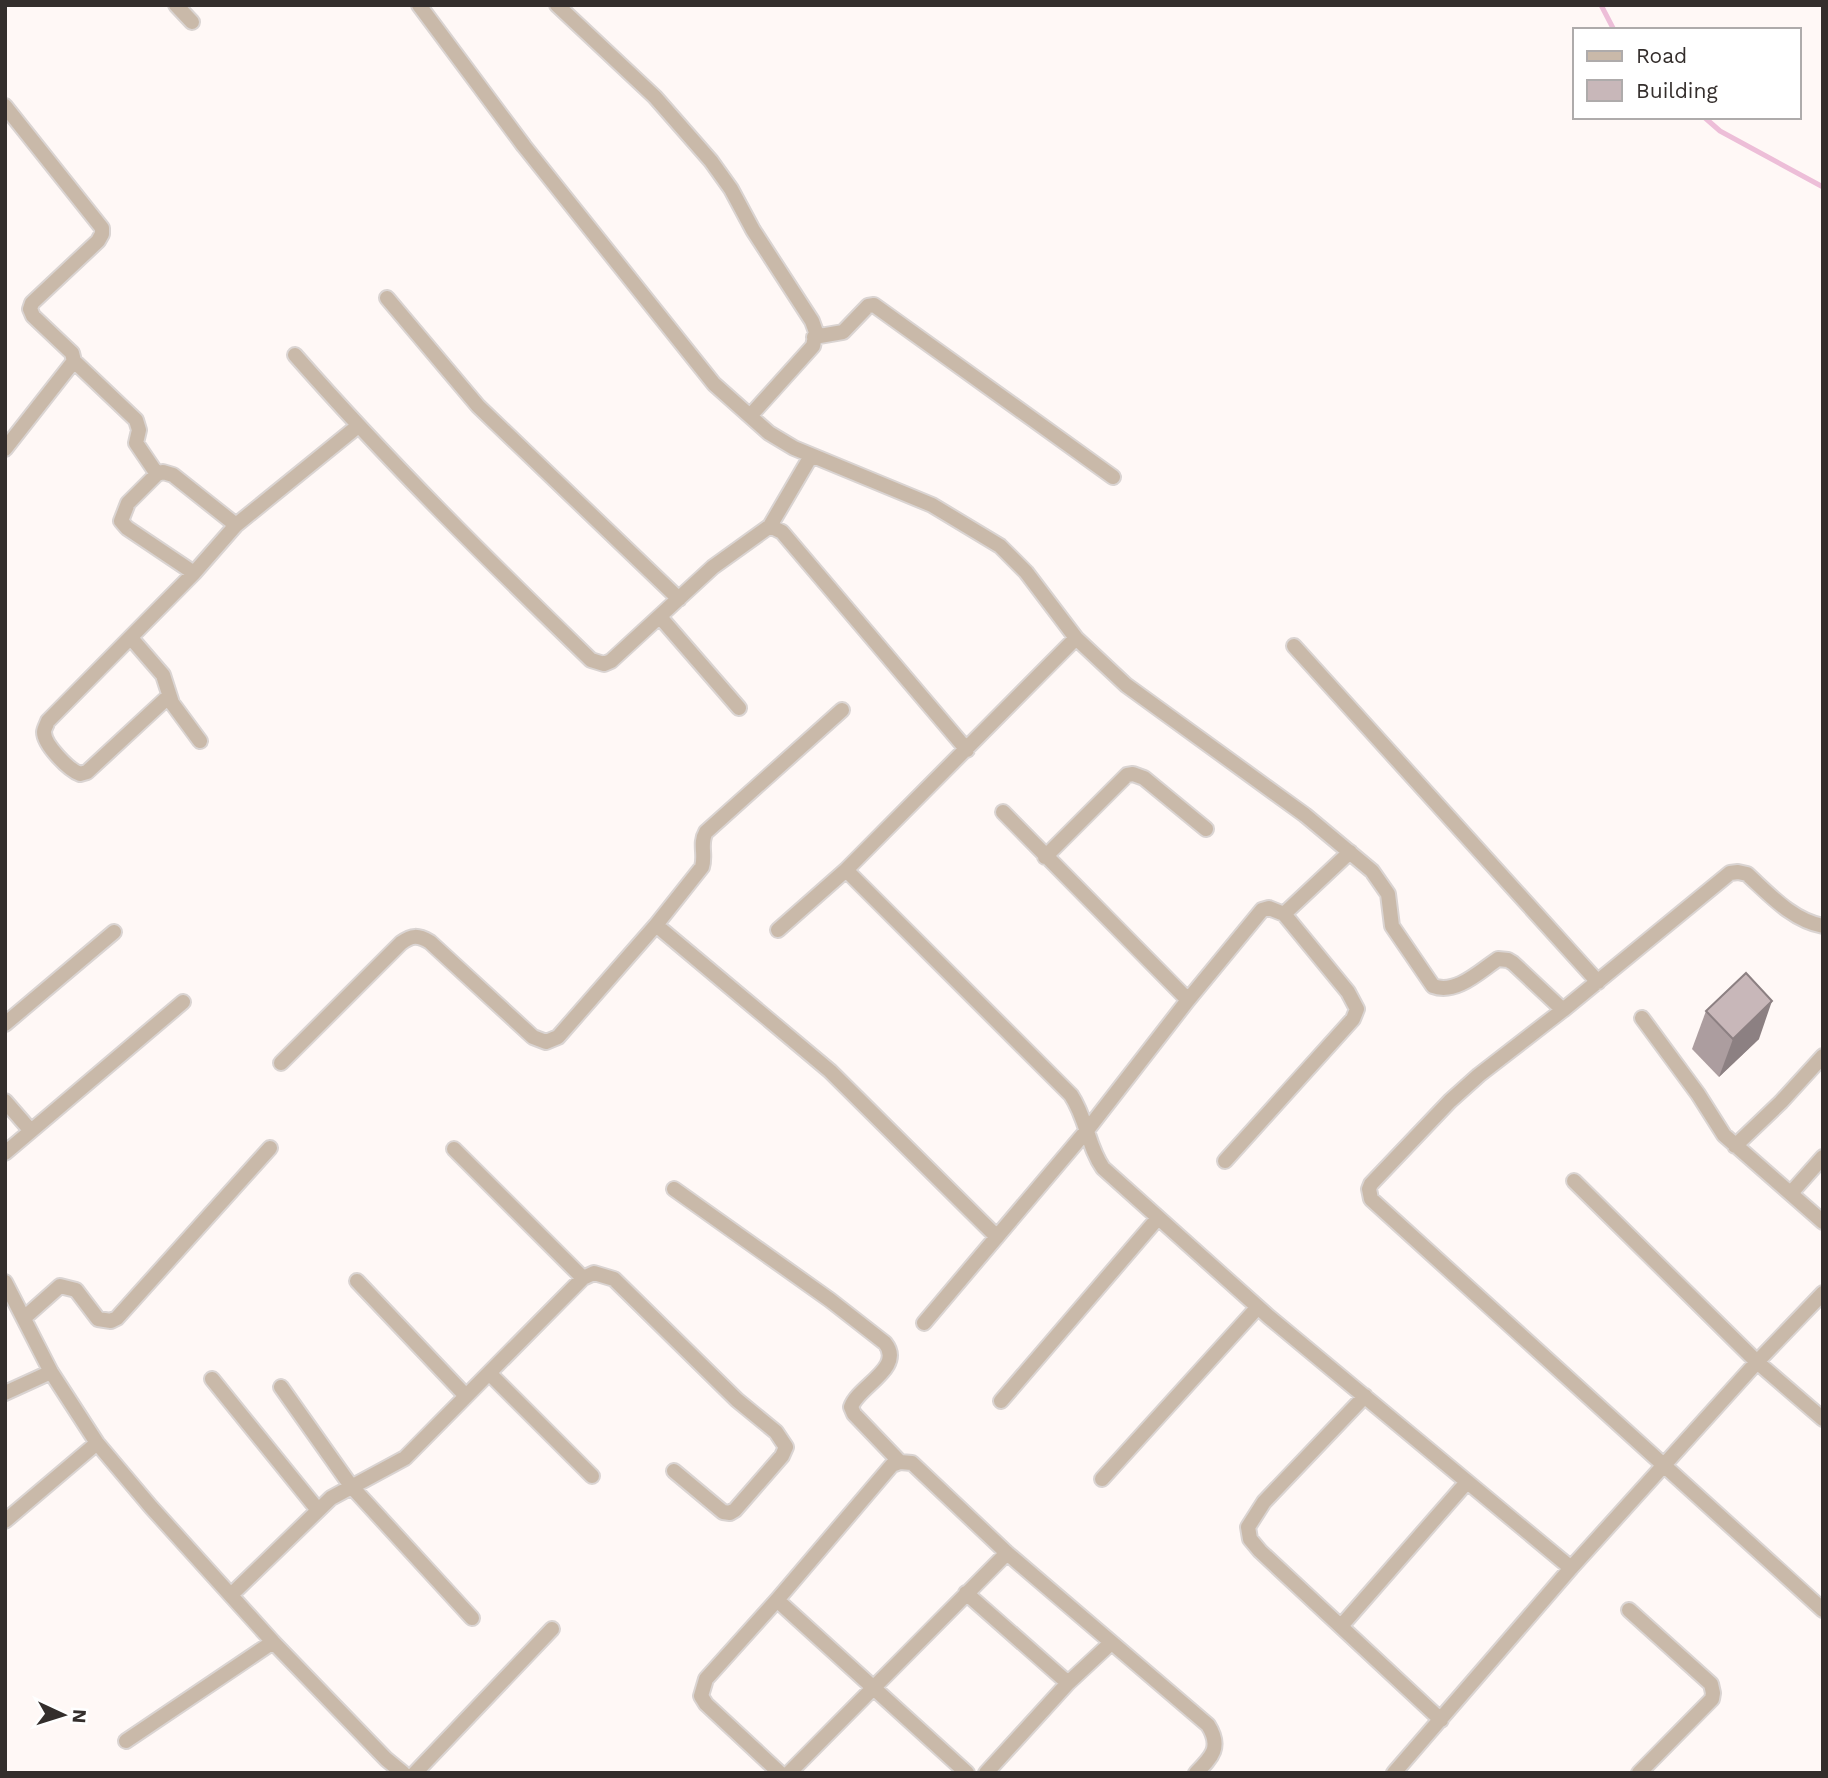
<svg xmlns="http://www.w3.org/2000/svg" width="1828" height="1778" font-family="'Work Sans',sans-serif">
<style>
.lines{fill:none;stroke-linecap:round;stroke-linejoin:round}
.stream{stroke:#edbed8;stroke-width:5}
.minor-casing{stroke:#dad4d2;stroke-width:18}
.minor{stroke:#c9b9a9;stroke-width:14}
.wall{fill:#ac9d9f}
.shaded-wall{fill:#8c8082}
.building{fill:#c8b7b9;stroke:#8c8082;stroke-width:2}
</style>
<rect width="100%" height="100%" fill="#fff8f6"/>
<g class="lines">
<path class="stream" d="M 1601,5 L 1614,30
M 1704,117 L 1720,131 L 1823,187"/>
<defs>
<path id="minor" d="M 176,5 L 192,22
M 419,5 L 524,146 L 714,384 L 769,433 L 794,448 L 932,505 L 1000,546 L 1026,572 L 1076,638 L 1126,685 L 1305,815 L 1372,871 L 1388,894 L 1392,926 L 1433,986 C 1456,995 1480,971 1498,959 L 1508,960 L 1513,963 L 1563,1010 L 1730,873 L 1738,872 L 1747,874 C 1770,895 1792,920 1823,926
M 557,5 L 655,97 L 711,161 L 731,189 L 753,230 L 812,321 L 816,332 L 813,346 L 750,416
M 5,106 L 102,228 L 102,234 L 98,241 L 32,303 L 30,309 L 33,316 L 72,353 L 74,361 L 5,449
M 387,298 L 478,406 L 679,599
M 814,337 L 843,332 L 868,306 L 874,305 L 1113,477
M 295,355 C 389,462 489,561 591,660 L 604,664 L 611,661 L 713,567 L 770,526 L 782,532 L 967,750
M 74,361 L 136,420 L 139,430 L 136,443 L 157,474
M 770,526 L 811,456
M 194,573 L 127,528 L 121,521 L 128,503 L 157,474 L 163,472 L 173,475 L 236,525
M 660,617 L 739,708
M 131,638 L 163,675 L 172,703 L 200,741
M 1294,646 L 1598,982
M 169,696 L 87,772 L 80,774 C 69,770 44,745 44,732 C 44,729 47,724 48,721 L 194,573 L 236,525 L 358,426
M 842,710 L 706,832 C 699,844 706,854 702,867 L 656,925 L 830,1071 L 997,1237
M 1003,812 L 1188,1000
M 1045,857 L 1127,775 L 1133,774 L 1144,778 L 1206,829
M 846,870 L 1071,1095 C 1087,1119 1088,1147 1103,1168 L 1269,1317 L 1571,1568 L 1394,1773
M 1284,914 L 1350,852
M 778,930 L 846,870 L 1076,638
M 1563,1010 L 1479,1075 L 1450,1101 L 1371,1184 L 1369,1189 L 1371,1199 L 1823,1610
M 1642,1018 L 1698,1094 L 1724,1135 L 1823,1222
M 5,1024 L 114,932
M 281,1063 L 401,943 C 412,935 418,935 430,942 L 533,1037 L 546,1042 L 558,1037 L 656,925
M 5,1101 L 31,1131 L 5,1153
M 31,1131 L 183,1002
M 1735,1146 L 1781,1102 L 1823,1056
M 454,1149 L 583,1278
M 1574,1181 L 1757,1362 L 1823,1293
M 674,1189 L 830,1300 L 885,1343 C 905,1368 858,1386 851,1407 L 854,1414 L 900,1462
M 1791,1193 L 1823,1157
M 357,1281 L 466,1396
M 5,1282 L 51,1372 L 97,1443 L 151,1507 L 273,1642 L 386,1759 L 403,1773
M 24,1318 L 60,1286 L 76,1290 L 98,1319 L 111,1321 L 117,1318 L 270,1148
M 924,1323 L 1088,1129 L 1188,1000 L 1262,910 L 1269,908 L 1284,914 L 1348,992 L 1357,1009 L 1353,1019 L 1225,1161
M 489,1373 L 592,1476
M 212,1379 L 318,1510
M 281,1387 L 351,1486 L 472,1618
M 5,1393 L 51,1372
M 1365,1396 L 1264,1502 L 1248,1527 L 1250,1539 L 1260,1551 L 1441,1720
M 1001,1401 L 1158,1218
M 1102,1479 L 1258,1307
M 5,1521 L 97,1443
M 1571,1568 L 1757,1362 L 1823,1419
M 966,1593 L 1068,1683
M 231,1595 L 331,1498 L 405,1458 L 583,1278 L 594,1273 L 614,1279 L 737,1400 L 776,1432 L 786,1447 L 782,1456 L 735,1510 L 730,1513 L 723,1512 L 674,1471
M 777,1600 L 706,1679 L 701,1696 L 706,1704 L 780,1773
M 1629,1610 L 1711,1684 L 1713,1693 L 1712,1699 L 1639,1773
M 1342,1625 L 1467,1482
M 126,1741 L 273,1642
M 415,1773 L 552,1629
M 789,1773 L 1007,1553
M 967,1773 L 777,1600 L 892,1465 L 900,1462 L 912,1463 L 1007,1553 L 1208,1725 C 1222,1747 1212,1757 1196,1773
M 986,1773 L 1068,1683 L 1111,1643"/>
</defs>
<use href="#minor" class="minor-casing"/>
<use href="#minor" class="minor"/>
</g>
<path class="wall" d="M 1706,1011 L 1759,1039 L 1719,1077 L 1692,1049 Z"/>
<path class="shaded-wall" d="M 1772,1001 L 1759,1039 L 1719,1077 L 1733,1039 Z"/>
<path class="building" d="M 1746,973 L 1772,1001 L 1733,1039 L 1706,1011 Z"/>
<rect width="1828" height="1778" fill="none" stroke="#342e2c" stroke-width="14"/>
<rect x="1573" y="28" width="228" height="91" fill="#ffffff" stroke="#aeabab" stroke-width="2"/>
<rect x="1587" y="51" width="35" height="10" fill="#c9b9a9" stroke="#aeabab" stroke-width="2"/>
<text x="1636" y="63" font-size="21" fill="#342e2c">Road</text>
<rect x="1587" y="80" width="35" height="21" fill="#c8b7b9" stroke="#aeabab" stroke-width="2"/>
<text x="1636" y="98" font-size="21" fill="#342e2c">Building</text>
<g transform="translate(63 1715) rotate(94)" stroke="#ffffff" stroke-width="5" paint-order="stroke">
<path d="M0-5L12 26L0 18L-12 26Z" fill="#342e2c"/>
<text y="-10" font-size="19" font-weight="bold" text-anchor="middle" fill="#342e2c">N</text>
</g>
</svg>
